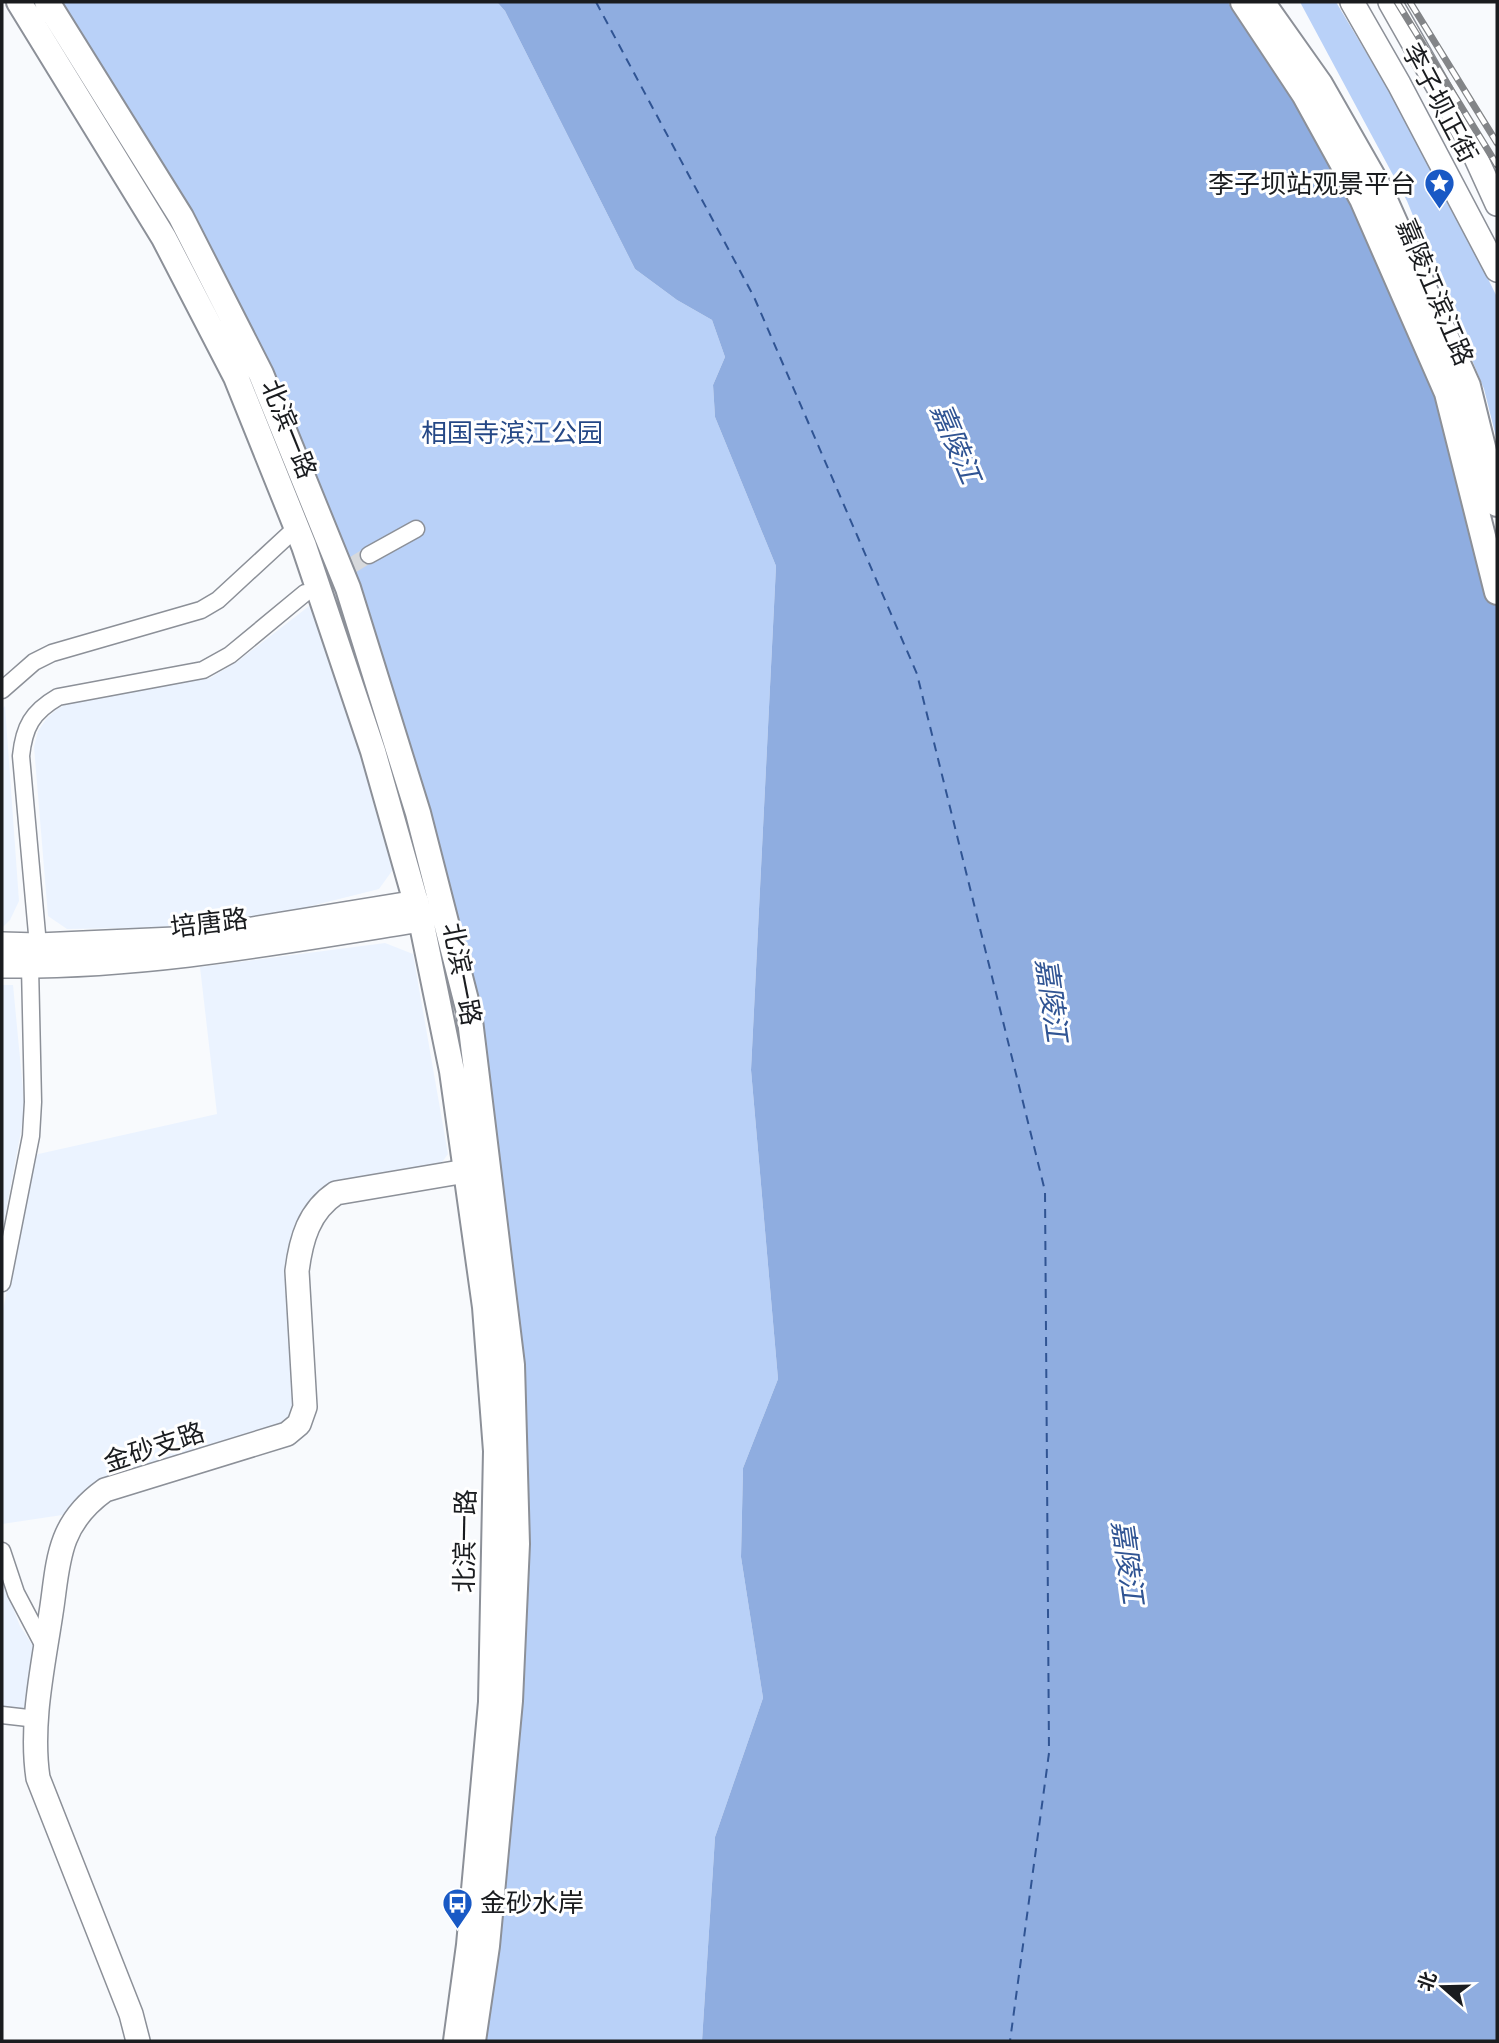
<svg xmlns="http://www.w3.org/2000/svg" width="1499" height="2043" font-family="Karla,'Noto Sans SC',sans-serif">
<style>
.built{fill:#ebf3ff}
.green{fill:#b9d1f8}
.water{fill:#8fade0}
.lines{fill:none;stroke-linecap:round;stroke-linejoin:round}
.ferry{stroke:#305493;stroke-width:2;stroke-dasharray:9 7;stroke-linecap:butt}
.street-tunnel{stroke:#d7d9dc;stroke-width:16;stroke-dasharray:16 8;stroke-linecap:butt}
.street-casing{stroke:#8c9098;stroke-width:19}
.secondary-casing{stroke:#8c9098;stroke-width:26}
.primary-casing{stroke:#8c9098;stroke-width:28}
.street{stroke:#fff;stroke-width:16}
.secondary{stroke:#fff;stroke-width:23}
.primary{stroke:#fff;stroke-width:24}
.rail-casing{stroke:#838588;stroke-width:7}
.rail{stroke:#fff;stroke-width:4.5;stroke-dasharray:13;stroke-linecap:butt}
.labels{text-anchor:middle;stroke-width:6;stroke-linejoin:round;paint-order:stroke}
.street-label{font-size:26px;fill:#1a1c1f;stroke:#fff}
.poi-label{font-size:26px;fill:#1a1c1f;stroke:#fff;text-anchor:end}
.park-label{font-size:26px;fill:#254886;stroke:#fff}
.water-label{font-size:28px;font-style:italic;fill:#305493;stroke:#fff}
</style>
<rect width="100%" height="100%" fill="#f8fafd"/>
<path class="built" d="M 313,603 L 397,864 L 379,889 L 287,912 L 193,927 L 67,929 L 48,916 L 34,747 L 38,731 L 47,718 L 57,709 L 69,703 L 210,678 L 238,661 Z
M 5,706 L 19,901 L 10,920 L 2,928 L 2,709 Z
M 385,943 L 413,954 L 448,1154 L 440,1165 L 323,1190 L 313,1198 L 296,1232 L 297,1407 L 281,1429 L 69,1514 L 2,1524 L 2,1315 L 34,1155 L 217,1114 L 200,967 Z
M 2,985 L 13,985 L 25,1110 L 2,1232 Z
M 2,1579 L 20,1626 L 35,1649 L 27,1710 L 2,1708 Z"/>
<path class="green" d="M 56,2 L 497,2 L 505,11 L 635,269 L 677,300 L 712,320 L 725,357 L 713,385 L 715,417 L 776,566 L 751,1070 L 778,1379 L 743,1468 L 741,1557 L 763,1698 L 715,1837 L 702,2041 L 482,2041 L 496,1947 L 479,1009 L 267,370 Z
M 1300,2 L 1336,2 L 1422,146 L 1497,297 L 1497,441 L 1484,389 L 1407,201 Z"/>
<path class="water" d="M 497,2 L 1228,2 L 1289,95 L 1416,279 L 1497,609 L 1497,2041 L 702,2041 L 715,1837 L 763,1698 L 741,1557 L 743,1468 L 778,1379 L 751,1070 L 776,566 L 715,417 L 713,385 L 725,357 L 712,320 L 677,300 L 635,269 L 505,11 Z"/>
<g class="lines">
<path class="ferry" d="M 596,2 L 754,297 L 917,674 L 1045,1191 L 1049,1753 L 1010,2041"/>
<path class="street-tunnel" d="M 311,590 L 369,555"/>
<defs>
<path id="street" d="M 369,555 L 416,529
M 2,690 L 34,662 L 52,653 L 201,610 L 218,600 L 296,528
M 38,945 L 21,756 C 24,727 32,712 58,697 L 203,670 L 230,655 L 305,593
M 2,1283 L 31,1136 L 33,1102 L 30,966
M 2,1551 L 16,1593 L 46,1650
M 2,1715 L 37,1719"/>
<path id="secondary" d="M 1352,2 L 1399,84 L 1497,270
M 1390,2 L 1466,136 L 1497,204
M 2,944 L 38,945 L 197,938 L 417,902
M 2,966 C 143,968 283,942 421,920
M 138,2041 L 131,2014 L 38,1778 C 30,1724 43,1667 51,1613 C 55,1589 56,1562 65,1539 C 73,1518 87,1503 105,1490 L 287,1434 L 299,1424 L 305,1407 L 297,1271 C 301,1239 309,1211 336,1193 L 466,1171"/>
<path id="primary" d="M 19,2 L 164,238 L 236,377 L 304,546 L 373,751 L 421,920 L 452,1071 L 466,1171 L 485,1307 L 496,1451 L 491,1702 L 469,1945 L 456,2041
M 47,2 L 181,217 L 261,374 L 348,588 L 418,813 L 469,1012 L 512,1365 L 517,1544 L 510,1701 L 487,1946 L 473,2041
M 1243,2 L 1304,94 L 1362,199 L 1447,393 L 1497,592
M 1262,2 L 1320,84 L 1380,189 L 1468,386 L 1497,504"/>
</defs>
<use href="#street" class="street-casing"/>
<use href="#secondary" class="secondary-casing"/>
<use href="#primary" class="primary-casing"/>
<use href="#street" class="street"/>
<use href="#secondary" class="secondary"/>
<use href="#primary" class="primary"/>
<defs>
<path id="rail" d="M 1397,2 L 1497,165
M 1410,2 L 1497,143"/>
</defs>
<use href="#rail" class="rail-casing"/>
<use href="#rail" class="rail"/>
</g>
<defs>
<symbol id="sight-pin" viewBox="-11 -11 22 30"><path d="M0 17L-7.5 6A9.5 9.5 0 1 1 7.5 6Z" fill="#1959c5" stroke="#fff"/><path d="M0-6L1.8-2.2L6-1.7L2.9 1.2L3.7 5.4L0 3.3L-3.7 5.4L-2.9 1.2L-6-1.7L-1.8-2.2Z" fill="#fff"/></symbol>
<symbol id="bus-pin" viewBox="-11 -11 22 30"><path d="M0 17L-7.5 6A9.5 9.5 0 1 1 7.5 6Z" fill="#1959c5" stroke="#fff"/><path d="M-5-6H5V4H4V6H2V4H-2V6H-4V4H-5ZM-3.5-4V0h7V-4ZM-3.5 1.2v1.5H-2V1.2ZM2 1.2v1.5H3.5V1.2Z" fill="#fff"/></symbol>
</defs>
<g fill-rule="evenodd">
<use href="#sight-pin" x="1422" y="166" width="35" height="47"/>
<use href="#bus-pin" x="440" y="1886" width="35" height="47"/>
</g>
<g class="labels">
<g class="street-label">
<text transform="translate(1440 103) rotate(62)" y="9">李子坝正街</text>
<text transform="translate(1435 292) rotate(67)" y="9">嘉陵江滨江路</text>
<text transform="translate(289 429) rotate(68)" y="9">北滨一路</text>
<text transform="translate(209 923) rotate(-7)" y="9">培唐路</text>
<text transform="translate(462 974) rotate(79)" y="9">北滨一路</text>
<text transform="translate(154 1447) rotate(-18)" y="9">金砂支路</text>
<text transform="translate(465 1541) rotate(-89)" y="9">北滨一路</text>
</g>
<g class="poi-label">
<text x="1416" y="193">李子坝站观景平台</text>
<text x="480" y="1912" text-anchor="start">金砂水岸</text>
</g>
<g class="park-label">
<text x="512" y="442">相国寺滨江公园</text>
</g>
<g class="water-label">
<text transform="translate(956 443) rotate(67)" y="10">嘉陵江</text>
<text transform="translate(1052 1000) rotate(82)" y="10">嘉陵江</text>
<text transform="translate(1128 1562) rotate(82)" y="10">嘉陵江</text>
</g>
</g>
<rect width="1499" height="2043" fill="none" stroke="#1a1c1f" stroke-width="7"/>
<g transform="translate(1443 1987) rotate(290)" stroke="#ffffff" stroke-width="5" paint-order="stroke">
<path d="M0-5L12 26L0 18L-12 26Z" fill="#1a1c1f"/>
<text y="-10" font-size="19" font-weight="bold" text-anchor="middle" fill="#1a1c1f">北</text>
</g>
</svg>
